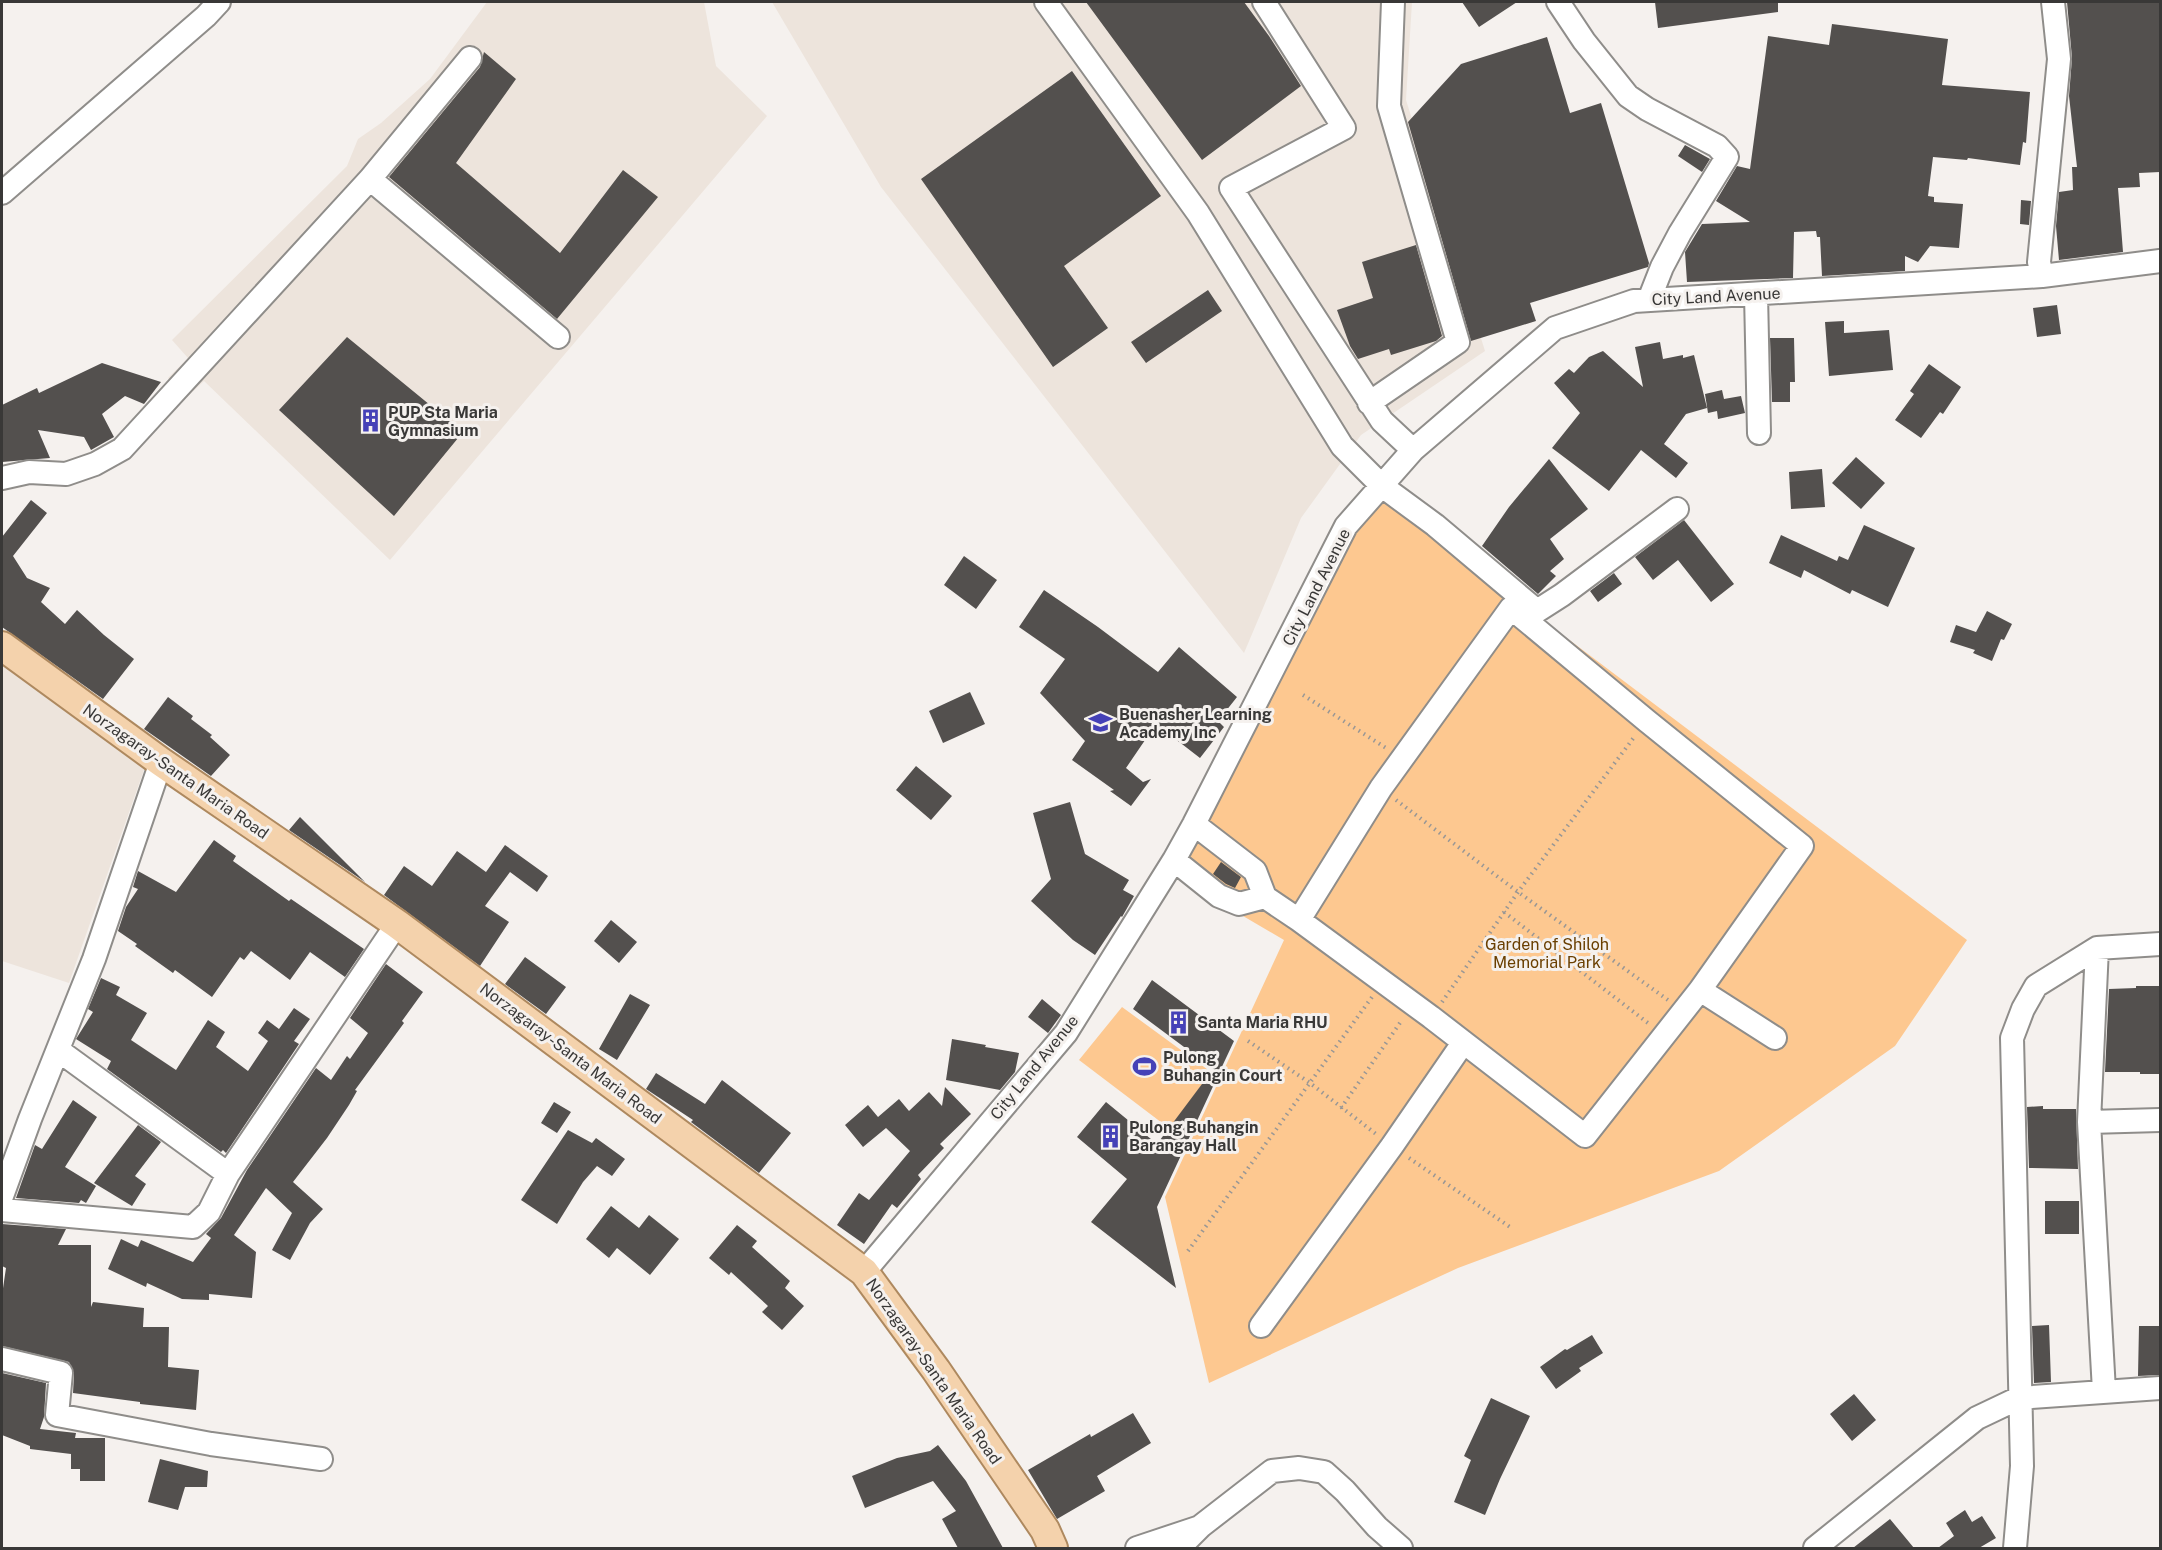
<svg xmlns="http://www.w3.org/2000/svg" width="2162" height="1550" font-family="'Public Sans',sans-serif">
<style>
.built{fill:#ede4dc}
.green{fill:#fdc890}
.building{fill:#53504e}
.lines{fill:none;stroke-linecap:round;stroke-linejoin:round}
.minor-casing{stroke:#8f8d8a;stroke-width:26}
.major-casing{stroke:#ae895f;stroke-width:32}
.path{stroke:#999795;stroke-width:4;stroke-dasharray:1.5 4.5;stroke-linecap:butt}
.minor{stroke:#fff;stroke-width:22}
.major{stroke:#f4d2ac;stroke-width:28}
.labels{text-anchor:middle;stroke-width:6;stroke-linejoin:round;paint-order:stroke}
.street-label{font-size:16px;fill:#393837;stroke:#f5f1ee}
.poi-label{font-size:16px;font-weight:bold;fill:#393837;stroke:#f5f1ee;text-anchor:start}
.park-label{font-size:16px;fill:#6a3f00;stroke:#f5f1ee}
</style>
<rect width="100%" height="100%" fill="#f5f1ee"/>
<path class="built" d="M 487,2 L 704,2 L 716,66 L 767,116 L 390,560 L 204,381 L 187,397 L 168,378 L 188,358 L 172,340 L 347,166 L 358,139 L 381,123 L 430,79 Z
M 772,2 L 1412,2 L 1406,100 L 1485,351 L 1361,435 L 1301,518 L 1244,653 L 881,187 Z
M 2,664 L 145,767 L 69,983 L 2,961 Z"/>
<path class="green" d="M 1382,486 L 1474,568 L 1967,940 L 1895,1046 L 1719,1171 L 1458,1268 L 1209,1383 L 1165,1197 L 1284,940 L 1168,872 L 1333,540 Z
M 1122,1007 L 1211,1072 L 1170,1129 L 1079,1060 Z"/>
<path class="building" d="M 1086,2 L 1244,2 L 1269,36 L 1301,86 L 1202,160 Z
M 1462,2 L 1517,2 L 1479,27 Z
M 1655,2 L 1778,2 L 1778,12 L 1658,28 Z
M 2067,2 L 2160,2 L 2160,172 L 2139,173 L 2140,187 L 2118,188 L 2123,252 L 2059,260 L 2056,226 L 2059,192 L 2073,190 L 2072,167 L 2077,167 L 2069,96 L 2072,58 Z
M 1832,24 L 1948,39 L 1942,85 L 2030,92 L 2026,143 L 2023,142 L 2020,165 L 1968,158 L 1967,160 L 1933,157 L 1928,196 L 1934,197 L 1934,202 L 1963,204 L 1959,248 L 1930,246 L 1918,262 L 1905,256 L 1905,271 L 1822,276 L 1820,237 L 1817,237 L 1816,231 L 1794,232 L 1793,278 L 1687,282 L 1685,252 L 1702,224 L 1750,222 L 1716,201 L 1737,166 L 1750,169 L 1768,36 L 1829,45 Z
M 1547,37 L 1570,113 L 1601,103 L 1649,263 L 1648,267 L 1530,303 L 1536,321 L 1471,341 L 1408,122 L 1461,64 Z
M 484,52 L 516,79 L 456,163 L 560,253 L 623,170 L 658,197 L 557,319 L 389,177 L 480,67 Z
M 1072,71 L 1161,196 L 1064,266 L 1108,328 L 1053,367 L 921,179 Z
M 1685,145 L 1710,159 L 1702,172 L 1678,156 Z
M 2021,200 L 2031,201 L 2029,225 L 2020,224 Z
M 1416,245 L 1442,336 L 1436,341 L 1391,355 L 1389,349 L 1358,359 L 1350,346 L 1337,310 L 1373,298 L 1362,262 Z
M 1208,290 L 1222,311 L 1146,363 L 1131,342 Z
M 2057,305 L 2061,334 L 2037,337 L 2033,308 Z
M 1844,321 L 1844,333 L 1889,330 L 1893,370 L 1829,376 L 1825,322 Z
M 347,337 L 463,432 L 394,516 L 279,410 Z
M 1770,338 L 1794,338 L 1795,382 L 1790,382 L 1790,402 L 1772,402 Z
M 1660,342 L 1663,359 L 1683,355 L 1683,358 L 1694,355 L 1707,408 L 1686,414 L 1664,444 L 1688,463 L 1676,478 L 1641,450 L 1609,491 L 1552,448 L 1580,413 L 1554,383 L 1569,369 L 1574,373 L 1589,357 L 1603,351 L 1643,387 L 1635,347 Z
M 102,363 L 161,382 L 144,404 L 125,396 L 102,414 L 114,437 L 91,450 L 84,437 L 38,430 L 50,458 L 2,462 L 2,405 L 37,388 L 39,393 Z
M 1929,364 L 1961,387 L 1943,414 L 1940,412 L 1921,438 L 1895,420 L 1914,394 L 1910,391 Z
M 1722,390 L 1724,399 L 1741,396 L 1745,413 L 1718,419 L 1717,411 L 1708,413 L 1705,394 Z
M 1856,457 L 1885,483 L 1861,509 L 1832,483 Z
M 1549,459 L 1588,509 L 1550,539 L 1564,559 L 1550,571 L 1556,576 L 1538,594 L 1482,546 L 1509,507 Z
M 1822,469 L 1825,507 L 1791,509 L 1789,472 Z
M 31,500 L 47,513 L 13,556 L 27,578 L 50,588 L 41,602 L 65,624 L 77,610 L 104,635 L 134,659 L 103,699 L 2,627 L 2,537 Z
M 1684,520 L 1734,584 L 1711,602 L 1678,560 L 1653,580 L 1635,557 Z
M 1864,525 L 1915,548 L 1888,607 L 1852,590 L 1850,594 L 1804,570 L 1801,578 L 1769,563 L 1781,535 L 1837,561 L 1839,556 L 1848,560 Z
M 964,556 L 997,580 L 976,609 L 944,585 Z
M 1614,573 L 1622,584 L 1598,602 L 1590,591 Z
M 1044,590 L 1098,627 L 1158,672 L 1179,647 L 1237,697 L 1218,721 L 1224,727 L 1200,758 L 1156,724 L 1126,768 L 1143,782 L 1151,779 L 1131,806 L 1110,791 L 1114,790 L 1072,760 L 1085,741 L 1040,693 L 1065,659 L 1019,627 Z
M 1987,611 L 2012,624 L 2004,640 L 2001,639 L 1992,661 L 1973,653 L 1975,650 L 1950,642 L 1956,625 L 1976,632 Z
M 970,692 L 985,724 L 943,743 L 929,711 Z
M 168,697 L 193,716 L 191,719 L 212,735 L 210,737 L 230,755 L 211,776 L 144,729 Z
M 916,766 L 952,796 L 931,820 L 896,790 Z
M 1070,802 L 1085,854 L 1129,880 L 1123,890 L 1134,896 L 1122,917 L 1121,916 L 1095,955 L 1073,940 L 1031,901 L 1051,879 L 1033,813 Z
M 300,817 L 365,882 L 289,830 Z
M 214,840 L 236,856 L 233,861 L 289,901 L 291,899 L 364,949 L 345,977 L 310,952 L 290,980 L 251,951 L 244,960 L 240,957 L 212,997 L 175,970 L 173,973 L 135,946 L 137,944 L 118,931 L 126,907 L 138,889 L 133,887 L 138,871 L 176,892 Z
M 505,845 L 548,876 L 537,892 L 510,872 L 485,906 L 509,922 L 480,966 L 384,895 L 404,866 L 432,886 L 457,851 L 486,872 Z
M 1221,862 L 1241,877 L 1235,888 L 1226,884 L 1213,874 Z
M 611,920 L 637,942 L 619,963 L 594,941 Z
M 525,957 L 566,987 L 546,1014 L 505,984 Z
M 386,964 L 423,992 L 402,1021 L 404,1023 L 355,1090 L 357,1091 L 349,1105 L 327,1138 L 293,1182 L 323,1209 L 310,1223 L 290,1260 L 272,1250 L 292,1213 L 266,1188 L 234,1235 L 256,1252 L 252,1298 L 209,1294 L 209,1300 L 182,1299 L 147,1283 L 146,1287 L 108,1269 L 121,1239 L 138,1247 L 141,1240 L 193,1262 L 211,1238 L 206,1234 L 221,1218 L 247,1170 L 316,1068 L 331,1080 L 347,1056 L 350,1059 L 368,1033 L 350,1018 Z
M 101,978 L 120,987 L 116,995 L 147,1013 L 131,1040 L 176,1070 L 208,1020 L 225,1032 L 216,1047 L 248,1071 L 268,1041 L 258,1033 L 267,1020 L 279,1029 L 294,1008 L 310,1019 L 294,1041 L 299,1044 L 226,1153 L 223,1150 L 221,1152 L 107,1069 L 111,1061 L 76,1039 L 93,1012 L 88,1009 Z
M 1152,980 L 1234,1041 L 1219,1073 L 1133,1009 Z
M 2136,986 L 2160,986 L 2160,1074 L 2140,1074 L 2140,1072 L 2105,1072 L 2109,989 L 2136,988 Z
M 630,994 L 650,1005 L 617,1060 L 599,1049 Z
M 1042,999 L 1061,1015 L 1048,1033 L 1028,1017 Z
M 952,1039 L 986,1045 L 985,1047 L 1019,1053 L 1015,1072 L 1000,1090 L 946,1080 Z
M 656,1073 L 705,1104 L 722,1080 L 791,1133 L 759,1173 L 691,1122 L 693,1120 L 646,1089 Z
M 1208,1076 L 1216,1080 L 1157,1207 L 1176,1288 L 1091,1222 L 1127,1179 L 1077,1137 L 1106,1102 L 1157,1144 Z
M 945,1087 L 971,1114 L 940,1144 L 944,1148 L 918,1175 L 921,1179 L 897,1208 L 892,1204 L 864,1244 L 837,1225 L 859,1193 L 869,1200 L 910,1151 L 886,1128 L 863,1147 L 845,1125 L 868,1105 L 878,1117 L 899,1099 L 909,1111 L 929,1092 L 942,1106 Z
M 73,1100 L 97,1117 L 65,1167 L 96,1186 L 86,1203 L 81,1200 L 79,1203 L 16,1198 L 35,1145 L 42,1149 Z
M 554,1102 L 571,1112 L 557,1133 L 541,1123 Z
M 2043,1106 L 2043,1109 L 2076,1109 L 2078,1169 L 2029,1168 L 2027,1107 Z
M 138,1125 L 161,1142 L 135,1176 L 146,1184 L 132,1206 L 94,1183 Z
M 568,1130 L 592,1143 L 596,1138 L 625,1159 L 612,1176 L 597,1166 L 583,1182 L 557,1224 L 521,1200 Z
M 2045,1201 L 2079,1201 L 2079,1234 L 2045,1234 Z
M 611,1206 L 639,1228 L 649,1215 L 679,1239 L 650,1275 L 617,1248 L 609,1258 L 586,1239 Z
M 2,1224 L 66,1229 L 58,1245 L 91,1245 L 91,1307 L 93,1302 L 144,1308 L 143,1327 L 169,1327 L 168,1367 L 199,1370 L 196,1410 L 140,1404 L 140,1402 L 73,1393 L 74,1374 L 69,1362 L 2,1346 L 2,1295 L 6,1268 L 2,1266 Z
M 737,1225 L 757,1241 L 752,1247 L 790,1281 L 785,1288 L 804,1306 L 782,1330 L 762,1312 L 768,1306 L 731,1272 L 729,1275 L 709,1258 Z
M 2049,1325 L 2051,1382 L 2034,1383 L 2032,1326 Z
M 2139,1326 L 2160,1326 L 2160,1375 L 2138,1376 Z
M 1592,1335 L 1603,1353 L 1579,1368 L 1581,1371 L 1556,1389 L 1540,1367 L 1565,1349 L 1567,1350 Z
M 2,1373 L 46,1383 L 44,1417 L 40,1429 L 76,1433 L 75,1438 L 105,1438 L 105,1481 L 80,1481 L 80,1469 L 71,1469 L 71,1454 L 30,1449 L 30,1446 L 2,1435 Z
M 1854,1394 L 1876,1420 L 1852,1441 L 1830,1414 Z
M 1491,1398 L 1530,1416 L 1500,1479 L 1485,1515 L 1454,1502 L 1471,1460 L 1464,1456 Z
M 1133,1413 L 1151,1443 L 1097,1476 L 1105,1491 L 1057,1519 L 1028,1470 L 1090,1434 L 1091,1437 Z
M 938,1445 L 966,1481 L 1003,1548 L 958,1548 L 942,1519 L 956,1511 L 933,1481 L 865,1508 L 852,1476 L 897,1458 L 930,1451 Z
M 160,1459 L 208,1471 L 207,1487 L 185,1487 L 178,1510 L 148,1502 Z
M 1965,1510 L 1972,1522 L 1982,1516 L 1996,1538 L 1979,1548 L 1938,1548 L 1954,1536 L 1946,1523 Z
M 1890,1519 L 1914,1548 L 1853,1548 Z"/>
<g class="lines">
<defs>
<path id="minor" d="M 1046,2 L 1198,213 L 1342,446 L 1382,486 L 1435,525 L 1537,611 L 1562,595 L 1677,509
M 1264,2 L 1344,128 L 1231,188 L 1382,421 L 1413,450
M 1558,2 L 1584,41 L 1628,96 L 1647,109 L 1717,146 L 1727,157 L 1680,233 L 1662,267 L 1649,300
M 370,179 L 558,337
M 2,193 L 206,16 L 219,2
M 2042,276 L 2039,262 L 2059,59 L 2053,2
M 1756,294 L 1759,433
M 1369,403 L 1458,342 L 1389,106 L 1393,2
M 2,478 L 29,472 L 66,474 L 95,464 L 122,449 L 370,179 L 470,58
M 1511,608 L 1647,721 L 1802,846 L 1700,990 L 1585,1136 L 1431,1017 L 1299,920 L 1381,788 Z
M 1194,824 L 1255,871 L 1265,897 L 1299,920
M 1174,860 L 1219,896 L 1239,904 L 1265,897
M 1700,990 L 1775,1038
M 58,1050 L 228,1174
M 2089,1122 L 2097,948
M 2,1196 L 30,1119 L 94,959 L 161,762
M 2,1210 L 193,1227 L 209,1212 L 228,1174 L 397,924
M 864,1272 L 1066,1033 L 1174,860 L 1194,824 L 1346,526 L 1413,450 L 1555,328 L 1634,301 L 2042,276 L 2160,261
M 1261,1326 L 1392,1146 L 1463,1043
M 2,1359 L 61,1373 L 57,1415 L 211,1444 L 321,1459
M 2104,1391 L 2089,1122 L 2160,1120
M 1137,1548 L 1197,1528
M 1179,1548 L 1201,1526 L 1272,1471 L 1299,1468 L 1324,1472 L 1345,1491 L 1377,1527 L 1401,1548
M 1815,1548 L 1977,1418 L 2019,1398 L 2160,1388
M 2015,1548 L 2022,1466 L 2012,1038 L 2023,1009 L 2036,986 L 2097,948 L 2160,944"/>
<path id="major" d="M 2,646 L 161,762 L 397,924 L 864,1272 L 936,1370 L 1045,1530 L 1053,1548"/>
</defs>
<use href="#minor" class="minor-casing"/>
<use href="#major" class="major-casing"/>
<path class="path" d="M 1303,695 L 1386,748
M 1396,800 L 1518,892 L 1668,1000
M 1504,912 L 1648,1023
M 1442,1002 L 1518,892 L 1635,736
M 1248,1041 L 1310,1083 L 1376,1134
M 1341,1108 L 1402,1020
M 1409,1158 L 1510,1227
M 1188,1251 L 1372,997"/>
<use href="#minor" class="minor"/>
<use href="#major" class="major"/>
</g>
<defs>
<symbol id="building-bare" viewBox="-9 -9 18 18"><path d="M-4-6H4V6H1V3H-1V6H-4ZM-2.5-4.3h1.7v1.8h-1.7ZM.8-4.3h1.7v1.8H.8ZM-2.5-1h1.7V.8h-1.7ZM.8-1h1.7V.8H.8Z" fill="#4541b7" stroke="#f5f1ee" stroke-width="2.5" paint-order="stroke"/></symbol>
<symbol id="school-bare" viewBox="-9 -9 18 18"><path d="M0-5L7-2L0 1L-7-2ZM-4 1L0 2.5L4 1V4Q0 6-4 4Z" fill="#4541b7" stroke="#f5f1ee" stroke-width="2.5" paint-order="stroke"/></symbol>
<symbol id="stadium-bare" viewBox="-9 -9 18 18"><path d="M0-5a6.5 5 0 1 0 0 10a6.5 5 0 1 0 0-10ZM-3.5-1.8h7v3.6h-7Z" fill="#4541b7" stroke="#f5f1ee" stroke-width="2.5" paint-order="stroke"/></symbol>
</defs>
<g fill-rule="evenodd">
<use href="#building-bare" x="354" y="404" width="33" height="33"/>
<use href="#school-bare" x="1084" y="706" width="33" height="33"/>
<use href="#building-bare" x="1162" y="1006" width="33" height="33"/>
<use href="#stadium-bare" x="1128" y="1050" width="33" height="33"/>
<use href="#building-bare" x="1094" y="1120" width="33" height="33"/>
</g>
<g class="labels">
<g class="street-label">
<text transform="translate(1716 296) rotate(-3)" y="6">City Land Avenue</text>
<text transform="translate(1316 587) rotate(-63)" y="6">City Land Avenue</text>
<text transform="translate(176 771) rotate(35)" y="6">Norzagaray-Santa Maria Road</text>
<text transform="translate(571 1053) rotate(37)" y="6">Norzagaray-Santa Maria Road</text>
<text transform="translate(1034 1067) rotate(-51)" y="6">City Land Avenue</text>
<text transform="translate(934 1371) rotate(55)" y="6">Norzagaray-Santa Maria Road</text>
</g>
<g class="poi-label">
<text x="388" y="418">PUP Sta Maria<tspan x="388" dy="18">Gymnasium</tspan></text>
<text x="1119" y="720">Buenasher Learning<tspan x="1119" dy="18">Academy Inc</tspan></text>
<text x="1197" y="1028">Santa Maria RHU</text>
<text x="1163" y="1063">Pulong<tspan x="1163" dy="18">Buhangin Court</tspan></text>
<text x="1129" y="1133">Pulong Buhangin<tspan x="1129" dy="18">Barangay Hall</tspan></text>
</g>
<g class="park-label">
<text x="1547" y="950">Garden of Shiloh<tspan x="1547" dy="18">Memorial Park</tspan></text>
</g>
</g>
<rect width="2162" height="1550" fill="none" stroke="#393837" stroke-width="6"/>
</svg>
